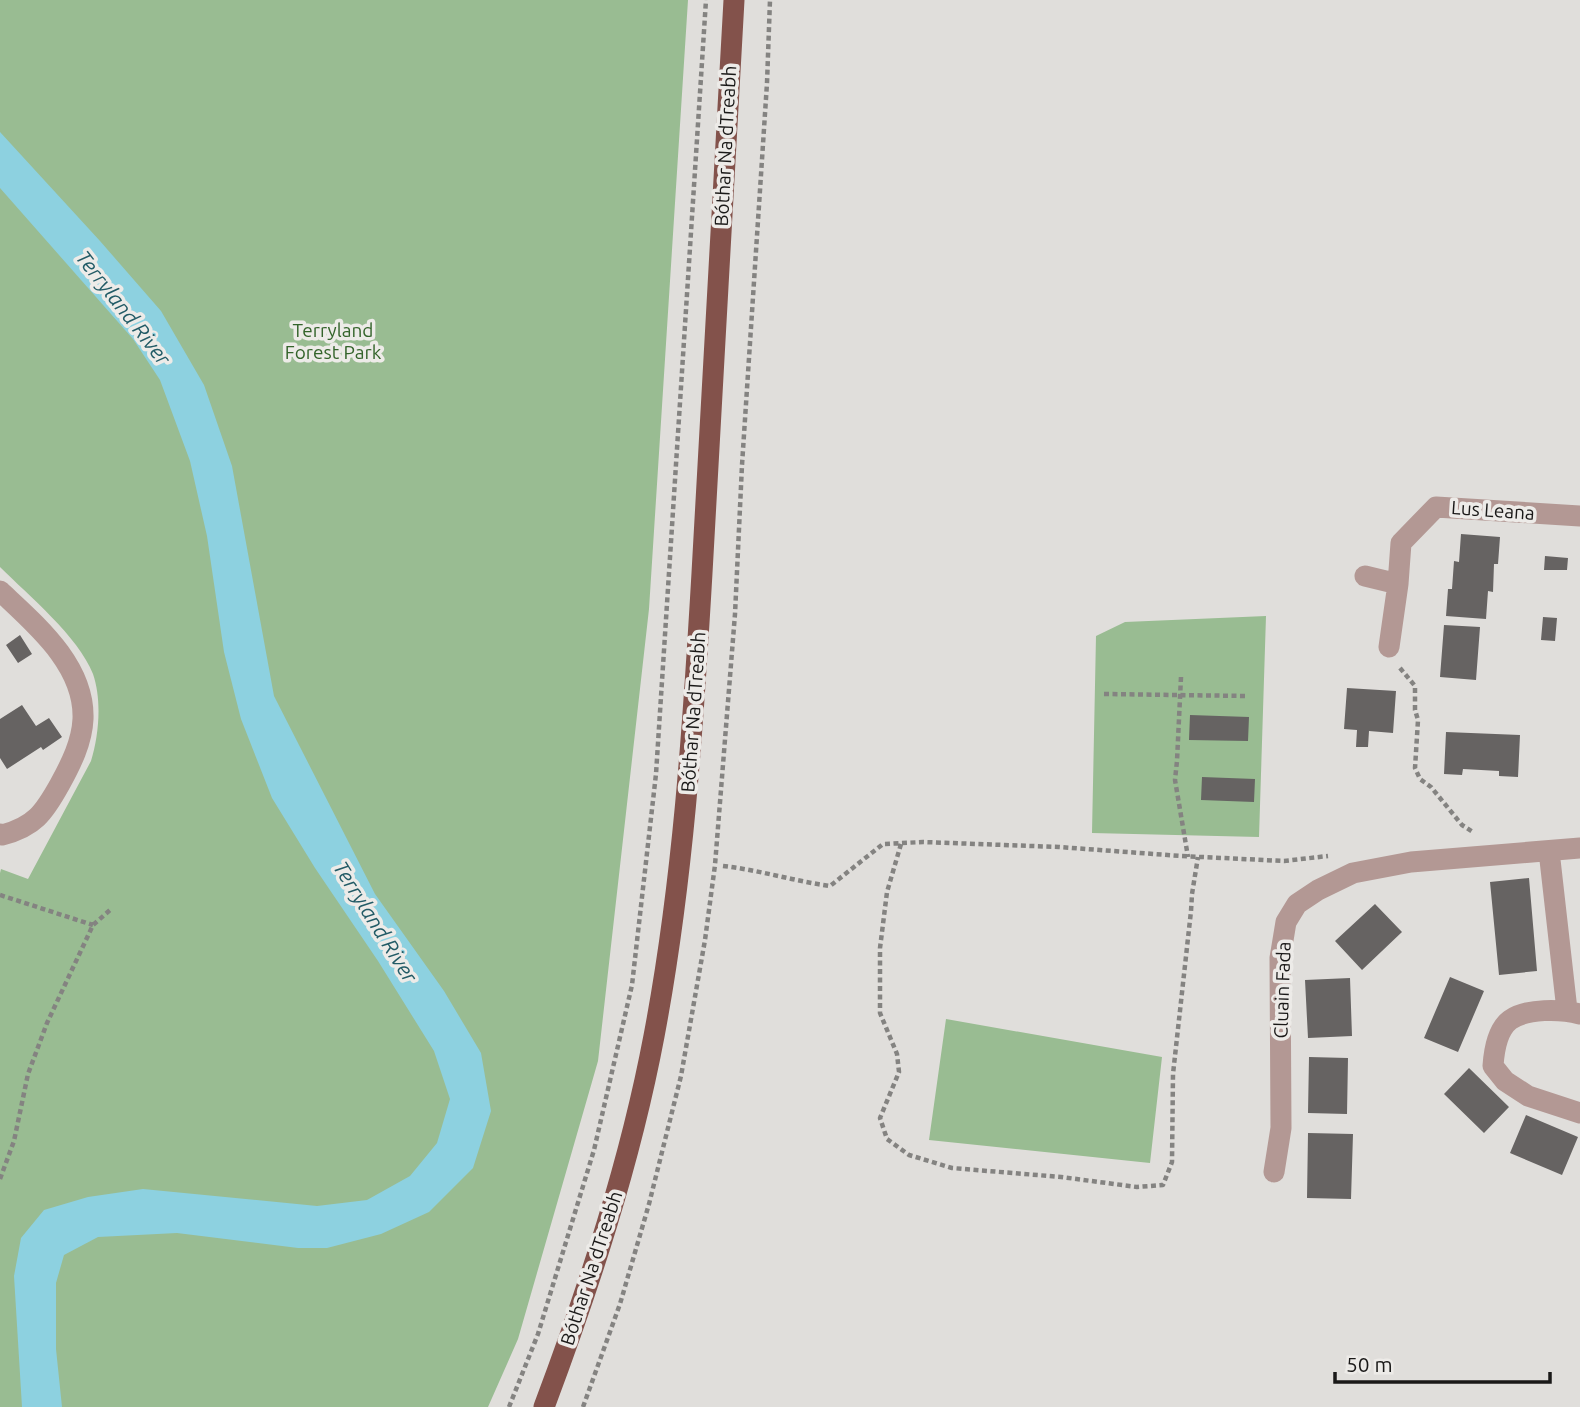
<svg xmlns="http://www.w3.org/2000/svg" width="1580" height="1407" font-family="Ubuntu,sans-serif">
<style>
.green{fill:#99bc92}
.water{fill:#8dd1e0}
.building{fill:#666362}
.lines{fill:none;stroke-linecap:round;stroke-linejoin:round}
.path{stroke:#848381;stroke-width:4.5;stroke-dasharray:5 3.5;stroke-linecap:butt}
.minor{stroke:#b39894;stroke-width:21}
.trunk{stroke:#83524b;stroke-width:21}
.labels{text-anchor:middle;stroke-width:7;stroke-linejoin:round;paint-order:stroke}
.street-label{font-size:19px;fill:#1a1918;stroke:#edebe8}
.park-label{font-size:19px;fill:#34642b;stroke:#edebe8}
.water-label{font-size:21px;font-style:italic;fill:#225b66;stroke:#edebe8}
</style>
<rect width="100%" height="100%" fill="#e0dedb"/>
<path class="green" d="M 0,0 L 688,0 L 649,609 L 598,1061 L 518,1339 L 488,1407 L 0,1407 L 0,873 L 1,869 L 28,879 L 91,761 C 99,735 102,700 93,674 C 78,636 29,596 0,567 Z
M 1266,616 L 1259,837 L 1092,833 L 1096,636 L 1125,622 Z
M 946,1019 L 1162,1057 L 1150,1163 L 929,1140 Z"/>
<path class="water" d="M 0,132 L 100,241 L 161,311 L 204,385 L 232,466 L 274,696 L 375,894 L 444,991 L 481,1053 L 491,1111 L 473,1168 L 429,1212 L 381,1234 L 327,1248 L 298,1248 L 177,1233 L 98,1237 L 64,1255 L 56,1283 L 56,1349 L 62,1407 L 22,1407 L 14,1276 L 21,1238 L 44,1210 L 88,1197 L 143,1189 L 317,1206 L 367,1200 L 410,1176 L 437,1143 L 450,1099 L 434,1051 L 378,961 L 315,868 L 272,798 L 241,719 L 224,652 L 207,536 L 190,461 L 160,380 L 133,339 L 0,188 Z"/>
<path class="building" d="M 1461,534 L 1500,537 L 1498,564 L 1494,564 L 1493,592 L 1488,591 L 1486,619 L 1446,616 L 1448,589 L 1452,589 L 1454,561 L 1459,562 Z
M 1545,556 L 1568,558 L 1567,570 L 1544,570 Z
M 1543,617 L 1557,618 L 1555,641 L 1541,640 Z
M 1444,625 L 1480,627 L 1476,680 L 1440,677 Z
M 20,635 L 32,654 L 18,663 L 6,645 Z
M 1347,688 L 1396,691 L 1393,733 L 1369,731 L 1368,747 L 1356,747 L 1357,730 L 1344,729 Z
M 22,705 L 36,726 L 49,718 L 62,737 L 43,750 L 41,747 L 7,769 L 0,758 L 0,719 Z
M 1190,715 L 1249,717 L 1248,741 L 1189,740 Z
M 1446,732 L 1520,735 L 1518,777 L 1499,776 L 1499,771 L 1463,769 L 1462,775 L 1444,774 Z
M 1202,777 L 1255,779 L 1254,802 L 1201,800 Z
M 1529,878 L 1537,971 L 1499,975 L 1490,882 Z
M 1375,904 L 1402,932 L 1362,970 L 1335,941 Z
M 1450,977 L 1484,991 L 1458,1052 L 1424,1038 Z
M 1350,978 L 1352,1036 L 1308,1038 L 1305,980 Z
M 1309,1057 L 1348,1058 L 1347,1114 L 1308,1113 Z
M 1469,1068 L 1509,1107 L 1484,1133 L 1444,1094 Z
M 1526,1115 L 1578,1137 L 1562,1175 L 1510,1153 Z
M 1308,1133 L 1353,1134 L 1351,1199 L 1307,1198 Z"/>
<g class="lines">
<path class="path" d="M 1400,668 L 1415,686 L 1415,710 L 1418,720 L 1415,768 L 1420,779 L 1431,787 L 1462,825 L 1473,832
M 1181,677 L 1177,761 L 1175,780 L 1188,857
M 1104,694 L 1247,696
M 901,844 L 887,892 L 880,948 L 880,1013 L 897,1054 L 899,1072 L 880,1118 L 887,1139 L 909,1155 L 952,1168 L 1061,1177 L 1137,1187 L 1163,1185 L 1172,1162 L 1173,1074 L 1191,911 L 1192,894 L 1198,857
M 723,866 C 759,870 794,881 830,886 L 883,844 L 923,842 L 1059,847 L 1181,856 L 1284,861 L 1328,856
M 0,895 L 93,925
M 0,1179 L 14,1141 L 28,1074 L 47,1023 L 93,925 L 110,910
M 509,1407 L 538,1334 L 594,1150 L 632,985 L 656,774 L 706,0
M 583,1407 L 620,1304 L 649,1204 L 681,1076 L 705,940 L 715,865 L 735,614 L 742,465 L 767,83 L 770,0"/>
<path class="minor" d="M 1365,576 L 1398,584
M 0,591 C 35,624 85,665 83,719 C 82,742 71,764 60,784 C 44,813 34,827 2,835 L 0,834
M 1389,647 L 1398,584 L 1401,543 L 1436,507 L 1580,516
M 1549,851 L 1567,1010
M 1580,1014 C 1561,1009 1527,1008 1510,1020 C 1497,1030 1494,1051 1493,1066 L 1505,1081 L 1528,1096 L 1580,1113
M 1274,1172 L 1281,1128 L 1280,958 L 1286,922 L 1297,904 L 1318,890 L 1353,873 L 1411,862 L 1580,848"/>
<path class="trunk" d="M 544,1407 C 589,1287 630,1163 654,1036 C 683,883 693,728 702,573 C 714,382 722,191 734,0"/>
</g>
<g class="labels">
<g class="street-label">
<text transform="translate(725 146) rotate(-87)" y="7">Bóthar Na dTreabh</text>
<text transform="translate(1493 510) rotate(4)" y="7">Lus Leana</text>
<text transform="translate(693 712) rotate(-86)" y="7">Bóthar Na dTreabh</text>
<text transform="translate(1282 990) rotate(-88)" y="7">Cluain Fada</text>
<text transform="translate(591 1268) rotate(-72)" y="7">Bóthar Na dTreabh</text>
</g>
<g class="park-label">
<text x="333" y="337">Terryland<tspan x="333" dy="22">Forest Park</tspan></text>
</g>
<g class="water-label">
<text transform="translate(123 308) rotate(52)" y="7">Terryland River</text>
<text transform="translate(375 922) rotate(58)" y="7">Terryland River</text>
</g>
</g>
<path d="M1335 1372v10h215v-10" fill="none" stroke="#1a1918" stroke-width="3.5"/>
<text x="1346" y="1372" font-size="21" fill="#1a1918" stroke="#edebe8" stroke-width="5" paint-order="stroke">50 m</text>
</svg>
